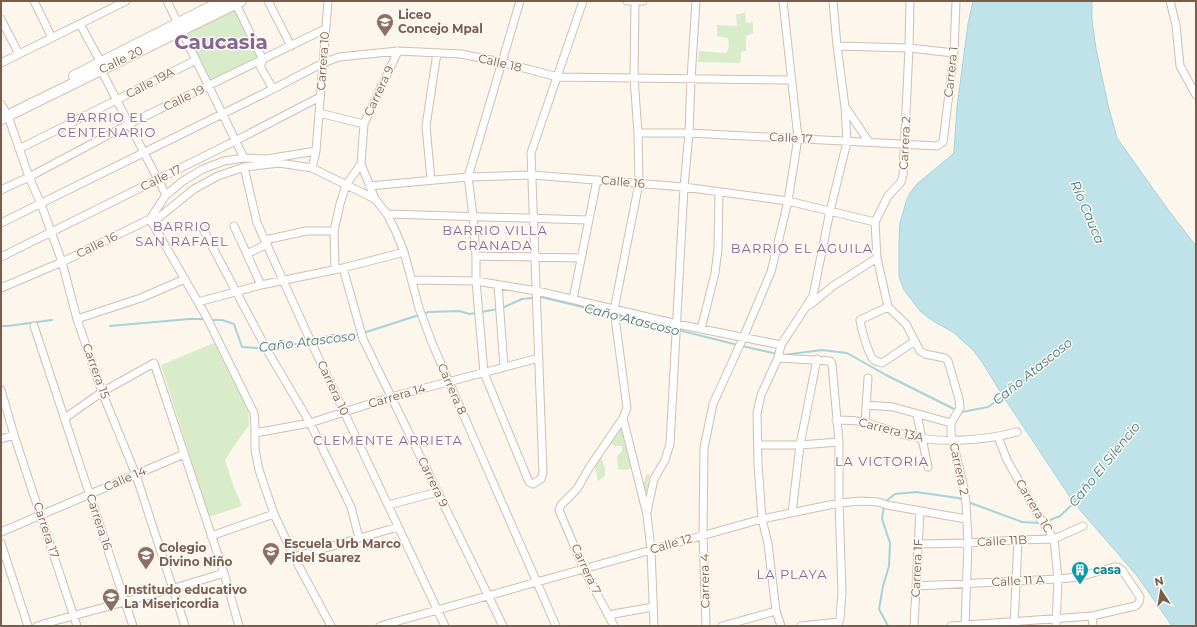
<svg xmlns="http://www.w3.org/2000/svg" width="1197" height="627" font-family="Montserrat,sans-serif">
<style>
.green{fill:#d8ecc9}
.water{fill:#bfe3e8;stroke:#a5d3da}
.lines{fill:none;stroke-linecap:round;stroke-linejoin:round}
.stream{stroke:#a5d3da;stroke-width:2}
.street-casing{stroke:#d1beb0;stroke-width:9}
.secondary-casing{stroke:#d6c0b0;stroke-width:12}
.street{stroke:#fff;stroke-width:7}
.secondary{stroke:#fff;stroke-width:10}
.labels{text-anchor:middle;stroke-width:3;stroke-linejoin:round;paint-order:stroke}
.education-label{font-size:12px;font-weight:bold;fill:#785e54;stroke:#fffaf3;text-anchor:start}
.street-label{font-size:12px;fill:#7a5c4d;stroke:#fffaf3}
.culture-label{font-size:12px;font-weight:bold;fill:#0d838f;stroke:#fffaf3;text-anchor:start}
.neighbourhood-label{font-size:13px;letter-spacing:1px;fill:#846695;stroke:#fffaf3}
.water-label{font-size:13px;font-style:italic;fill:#437c86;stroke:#fffaf3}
.town-label{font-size:20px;font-weight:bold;fill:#846695;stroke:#fffaf3}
</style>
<rect width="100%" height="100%" fill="#fdf6ec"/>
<path class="green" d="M 234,7 L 259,58 L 211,82 L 186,31 Z
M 745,12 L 746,23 L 753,22 L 753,33 L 746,36 L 746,51 L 741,52 L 741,62 L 738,63 L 698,62 L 699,51 L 726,53 L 729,47 L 728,38 L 717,36 L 717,25 L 737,26 L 736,14 L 740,14 Z
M 214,343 L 248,409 L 249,425 L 234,446 L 225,460 L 232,482 L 242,506 L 209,517 L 161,365 Z
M 621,423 L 624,434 L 623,436 L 627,439 L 633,440 C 636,448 638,471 624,470 C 622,470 620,469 618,469 L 617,456 L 622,451 L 622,446 L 615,446 L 611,443 L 612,438 Z
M 601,458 L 605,468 L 605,476 L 598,481 L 595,467 Z
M 648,474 L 650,475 L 647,484 L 650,484 L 650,491 L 645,492 L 642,485 L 645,480 L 646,475 Z"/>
<path class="water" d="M 973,1 L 1092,1 L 1092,20 L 1096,49 L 1108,105 L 1117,138 L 1166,207 L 1196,246 L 1196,626 L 1172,626 L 1138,577 L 1074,503 L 1003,396 L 982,362 L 973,350 L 953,332 L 933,321 L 921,312 L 904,290 L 899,276 L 899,240 L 900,223 L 906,202 L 910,193 L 917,184 L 953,154 L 954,151 L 957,107 L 968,24 Z"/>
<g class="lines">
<path class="stream" d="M 502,308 L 522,299 L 541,297 L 674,329
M 423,314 L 428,312 L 459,311 L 470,314 L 498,309
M 211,320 L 222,320 L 234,324 L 242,347 L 258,348 L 264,347
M 1,326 L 8,326 L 52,320
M 110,326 L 189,319 L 206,319
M 678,330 L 738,345
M 742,346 L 777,354
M 268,347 L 306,343 L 332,335 L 357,335 L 419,315
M 783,355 L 822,350 L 847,353 L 886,375 L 956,410
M 960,412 L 962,412 L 988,407 L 1005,395
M 885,502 L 895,494 L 916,492 L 958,498 L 964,500
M 968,502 L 1022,522 L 1040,523
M 884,506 L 882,519 L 890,543 L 889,566 L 883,586 L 879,609 L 888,626
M 1045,522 L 1060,516 L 1075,502"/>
<defs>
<path id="street" d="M 34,1 L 52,38
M 167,1 L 244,158
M 268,1 L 291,46
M 520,1 L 468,177 L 473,216 L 476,256 L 476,281 L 484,373 L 529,482 L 533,484 L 541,479 L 543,473 L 531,153 L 583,1
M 627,1 L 643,1
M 635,1 L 634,78 L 638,133 L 639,183 L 614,310 L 627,408 L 623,418 L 647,515 L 651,550 L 654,626
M 910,1 L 909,48 L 903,175 L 901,182 L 888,196 L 875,222 L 877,258 L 888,307 L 906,324 L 920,351 L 925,354 L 945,358 L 948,361 L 959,399 L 960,408 L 951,423 L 951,434 L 964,488 L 966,503 L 968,543 L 965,626
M 1170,1 L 1176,25 L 1180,66 L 1196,95
M 236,4 L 263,60 L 260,66 L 273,89
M 1,19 L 19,54
M 80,24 L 100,61 L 101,70 L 166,195
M 837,46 L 909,48 L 954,53
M 1,63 L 126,1
M 1,104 L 8,116 L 29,177 L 41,204 L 62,262 L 77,319 L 102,392 L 136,475 L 185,626
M 846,108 L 869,142
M 319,113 L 364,124
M 638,133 L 689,133 L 937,146 L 943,142 L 954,53 L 956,1
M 19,149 L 196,60
M 361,164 L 375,199 L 387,214 L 396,232 L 404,252 L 419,308 L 432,343 L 556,626
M 244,167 L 257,223 L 312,344 L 445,626
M 312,168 L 316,151 L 328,1
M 431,180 L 426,126 L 437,53
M 369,186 L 468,177 L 532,175 L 684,187 L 788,201 L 875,222
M 1,190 L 29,177 L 129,124 L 325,29
M 387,214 L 588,220
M 150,219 L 206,316 L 254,413 L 255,427 L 255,449 L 259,470 L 274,514 L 294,557 L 331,626
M 1,223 L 273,89 L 323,63 L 339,57 L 398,51 L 461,54 L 501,62 L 558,77 L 791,80
M 152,223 L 194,189 L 218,176 L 244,167 L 279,163 L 312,168 L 375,199
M 234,226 L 261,285
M 203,229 L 267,350 L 310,423 L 351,507 L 359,538
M 265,240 L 306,231 L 334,231
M 247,254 L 267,244
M 476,256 L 581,258
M 1,257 L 235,141 L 320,97
M 343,268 L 363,339 L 503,626
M 335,269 L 334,231 L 340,204 L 346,185 L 361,164 L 364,124 L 398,51
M 412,280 L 476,281 L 537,291 L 677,324 L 781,345
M 498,285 L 504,367
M 1,288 L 62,262 L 150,219 L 166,195 L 183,181 L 203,169 L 224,161 L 244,158 L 267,159 L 316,151
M 573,299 L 597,180
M 198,302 L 261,285 L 343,268 L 404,252
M 810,305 L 833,286 L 877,258
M 888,307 L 860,320 C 861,328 868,353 873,359 C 875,361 878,362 882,363 L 915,341
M 77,319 L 141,298 L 185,279
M 34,326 L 133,626
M 701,329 L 715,273 L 718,249 L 719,192
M 778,358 L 830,361 L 832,364 L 839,442 L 839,503 L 842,592 L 840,619 L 837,626
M 1,390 L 14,435 L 77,626
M 866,405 L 893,407 L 951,423
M 917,415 L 928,467
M 65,418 L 102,392 L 154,363 L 224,573 L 239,626
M 836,420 C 845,420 854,420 863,422 C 879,426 894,433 910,436 C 942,444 986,440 1017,432
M 865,423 L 868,378
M 255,433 L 310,423 L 391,397 L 539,358
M 998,437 L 1007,460 L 1041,520 L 1054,539 L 1058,579 L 1056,626
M 1,439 L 14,435
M 758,445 L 800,445 L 839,442
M 388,505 L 438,492
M 647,512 L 654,479 L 665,460 L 670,444 L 684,187 L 689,133 L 691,79 L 696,1
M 792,513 L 800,445 L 817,359
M 1,532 L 184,454
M 211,536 L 274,514
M 1,543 L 28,626
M 918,544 L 968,543 L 1018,540 L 1054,539 L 1083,526
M 294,557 L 398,527
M 916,586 L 1058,579 L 1079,577 L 1114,567 L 1118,567 L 1122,570 L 1140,597 C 1140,602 1139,604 1135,606 L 1092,616 L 951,626
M 608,615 L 653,607
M 1092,616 L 1093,626
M 37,626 C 99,608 162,593 224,573
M 380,626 L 762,519 L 839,503 L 861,501 L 878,502 L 887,505 L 966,519
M 614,626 L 584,569 L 559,510 L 561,505 L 577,489 L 589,468 L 623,418
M 706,626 L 703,535 L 704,448 L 713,404 L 743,338 L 771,272 L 788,201 L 798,138 L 783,1
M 722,626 L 776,611
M 781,626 L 776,611 L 768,544 L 762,519 L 758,464 L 757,413 L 761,395 L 778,358 L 781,345 L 813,296 L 830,211 L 847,142 L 845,107 L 837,46 L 833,1
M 801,626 L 839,622
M 914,626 L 920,511
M 1014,626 L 1018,540"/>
<path id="secondary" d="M 74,76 L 222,1
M 1,119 L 241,1"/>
</defs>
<use href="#street" class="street-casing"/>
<use href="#secondary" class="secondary-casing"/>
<use href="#street" class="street"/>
<use href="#secondary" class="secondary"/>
</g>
<defs>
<symbol id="school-pin" viewBox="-11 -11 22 30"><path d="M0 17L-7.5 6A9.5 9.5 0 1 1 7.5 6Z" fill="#8d6e63" stroke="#fffaf3"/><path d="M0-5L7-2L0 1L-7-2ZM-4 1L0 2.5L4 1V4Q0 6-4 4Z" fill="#fff"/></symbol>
<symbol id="building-pin" viewBox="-11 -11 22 30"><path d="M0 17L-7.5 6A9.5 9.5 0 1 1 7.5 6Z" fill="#0f9aa8" stroke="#fffaf3"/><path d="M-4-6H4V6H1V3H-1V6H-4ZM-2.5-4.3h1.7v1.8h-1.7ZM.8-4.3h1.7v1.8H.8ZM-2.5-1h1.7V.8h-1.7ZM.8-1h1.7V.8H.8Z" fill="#fff"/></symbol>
</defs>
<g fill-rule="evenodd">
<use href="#school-pin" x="375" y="12" width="20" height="27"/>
<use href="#school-pin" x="261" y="541" width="20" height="27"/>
<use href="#school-pin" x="136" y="545" width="20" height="27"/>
<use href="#building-pin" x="1070" y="560" width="20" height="27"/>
<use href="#school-pin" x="101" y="587" width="20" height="27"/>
</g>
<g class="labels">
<g class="education-label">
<text x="398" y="19">Liceo<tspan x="398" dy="14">Concejo Mpal</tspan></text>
<text x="284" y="548">Escuela Urb Marco<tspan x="284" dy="14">Fidel Suarez</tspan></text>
<text x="159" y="552">Colegio<tspan x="159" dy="14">Divino Niño</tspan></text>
<text x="124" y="594">Institudo educativo<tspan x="124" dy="14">La Misericordia</tspan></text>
</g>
<g class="street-label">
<text transform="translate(121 60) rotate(-26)" y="4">Calle 20</text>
<text transform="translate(323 61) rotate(-86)" y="4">Carrera 10</text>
<text transform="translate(500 63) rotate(13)" y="4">Calle 18</text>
<text transform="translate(951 72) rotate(-84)" y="4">Carrera 1</text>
<text transform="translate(150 83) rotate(-27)" y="4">Calle 19A</text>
<text transform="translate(379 91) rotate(-65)" y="4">Carrera 9</text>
<text transform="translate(184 98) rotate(-26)" y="4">Calle 19</text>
<text transform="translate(791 138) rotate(3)" y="4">Calle 17</text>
<text transform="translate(905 143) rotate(-87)" y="4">Carrera 2</text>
<text transform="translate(161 178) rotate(-26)" y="4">Calle 17</text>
<text transform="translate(623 182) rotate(5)" y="4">Calle 16</text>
<text transform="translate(97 245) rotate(-26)" y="4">Calle 16</text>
<text transform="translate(96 371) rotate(70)" y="4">Carrera 15</text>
<text transform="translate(333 388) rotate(65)" y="4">Carrera 10</text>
<text transform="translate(452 389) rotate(66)" y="4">Carrera 8</text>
<text transform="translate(397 396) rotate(-16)" y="4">Carrera 14</text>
<text transform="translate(891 430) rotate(14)" y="4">Carrera 13A</text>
<text transform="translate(959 469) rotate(78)" y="4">Carrera 2</text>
<text transform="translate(125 479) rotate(-23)" y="4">Calle 14</text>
<text transform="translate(433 482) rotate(64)" y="4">Carrera 9</text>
<text transform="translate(1034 506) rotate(59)" y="4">Carrera 1C</text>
<text transform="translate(99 522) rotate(72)" y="4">Carrera 16</text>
<text transform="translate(46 530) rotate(72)" y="4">Carrera 17</text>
<text transform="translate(1002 541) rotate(-3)" y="4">Calle 11B</text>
<text transform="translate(671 544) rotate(-16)" y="4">Calle 12</text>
<text transform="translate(917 568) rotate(-87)" y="4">Carrera 1F</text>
<text transform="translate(586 569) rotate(65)" y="4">Carrera 7</text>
<text transform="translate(705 581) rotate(-91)" y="4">Carrera 4</text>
<text transform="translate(1018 581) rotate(-3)" y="4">Calle 11 A</text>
</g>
<g class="culture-label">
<text x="1093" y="574">casa</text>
</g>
<g class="neighbourhood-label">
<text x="107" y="122">BARRIO EL<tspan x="107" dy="15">CENTENARIO</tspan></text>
<text x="182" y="231">BARRIO<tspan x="182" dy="15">SAN RAFAEL</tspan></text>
<text x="495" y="235">BARRIO VILLA<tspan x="495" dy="15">GRANADA</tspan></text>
<text x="802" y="253">BARRIO EL AGUILA</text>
<text x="388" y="445">CLEMENTE ARRIETA</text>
<text x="882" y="466">LA VICTORIA</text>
<text x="792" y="579">LA PLAYA</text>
</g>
<g class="water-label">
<text transform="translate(1088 212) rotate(67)" y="5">Río Cauca</text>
<text transform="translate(632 319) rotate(14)" y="5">Caño Atascoso</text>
<text transform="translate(307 341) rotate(-7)" y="5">Caño Atascoso</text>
<text transform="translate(1032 371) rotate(-39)" y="5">Caño Atascoso</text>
<text transform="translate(1104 464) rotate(-51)" y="5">Caño El Silencio</text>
</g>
<g class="town-label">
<text x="221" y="49">Caucasia</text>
</g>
</g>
<rect width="1197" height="627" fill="none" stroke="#7a5c4d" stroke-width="4"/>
<g transform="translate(1161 591) rotate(348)" stroke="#fffaf3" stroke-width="3" paint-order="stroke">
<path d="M0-3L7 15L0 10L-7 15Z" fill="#7a5c4d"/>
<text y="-6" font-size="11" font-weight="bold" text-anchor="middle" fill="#7a5c4d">N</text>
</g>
</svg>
